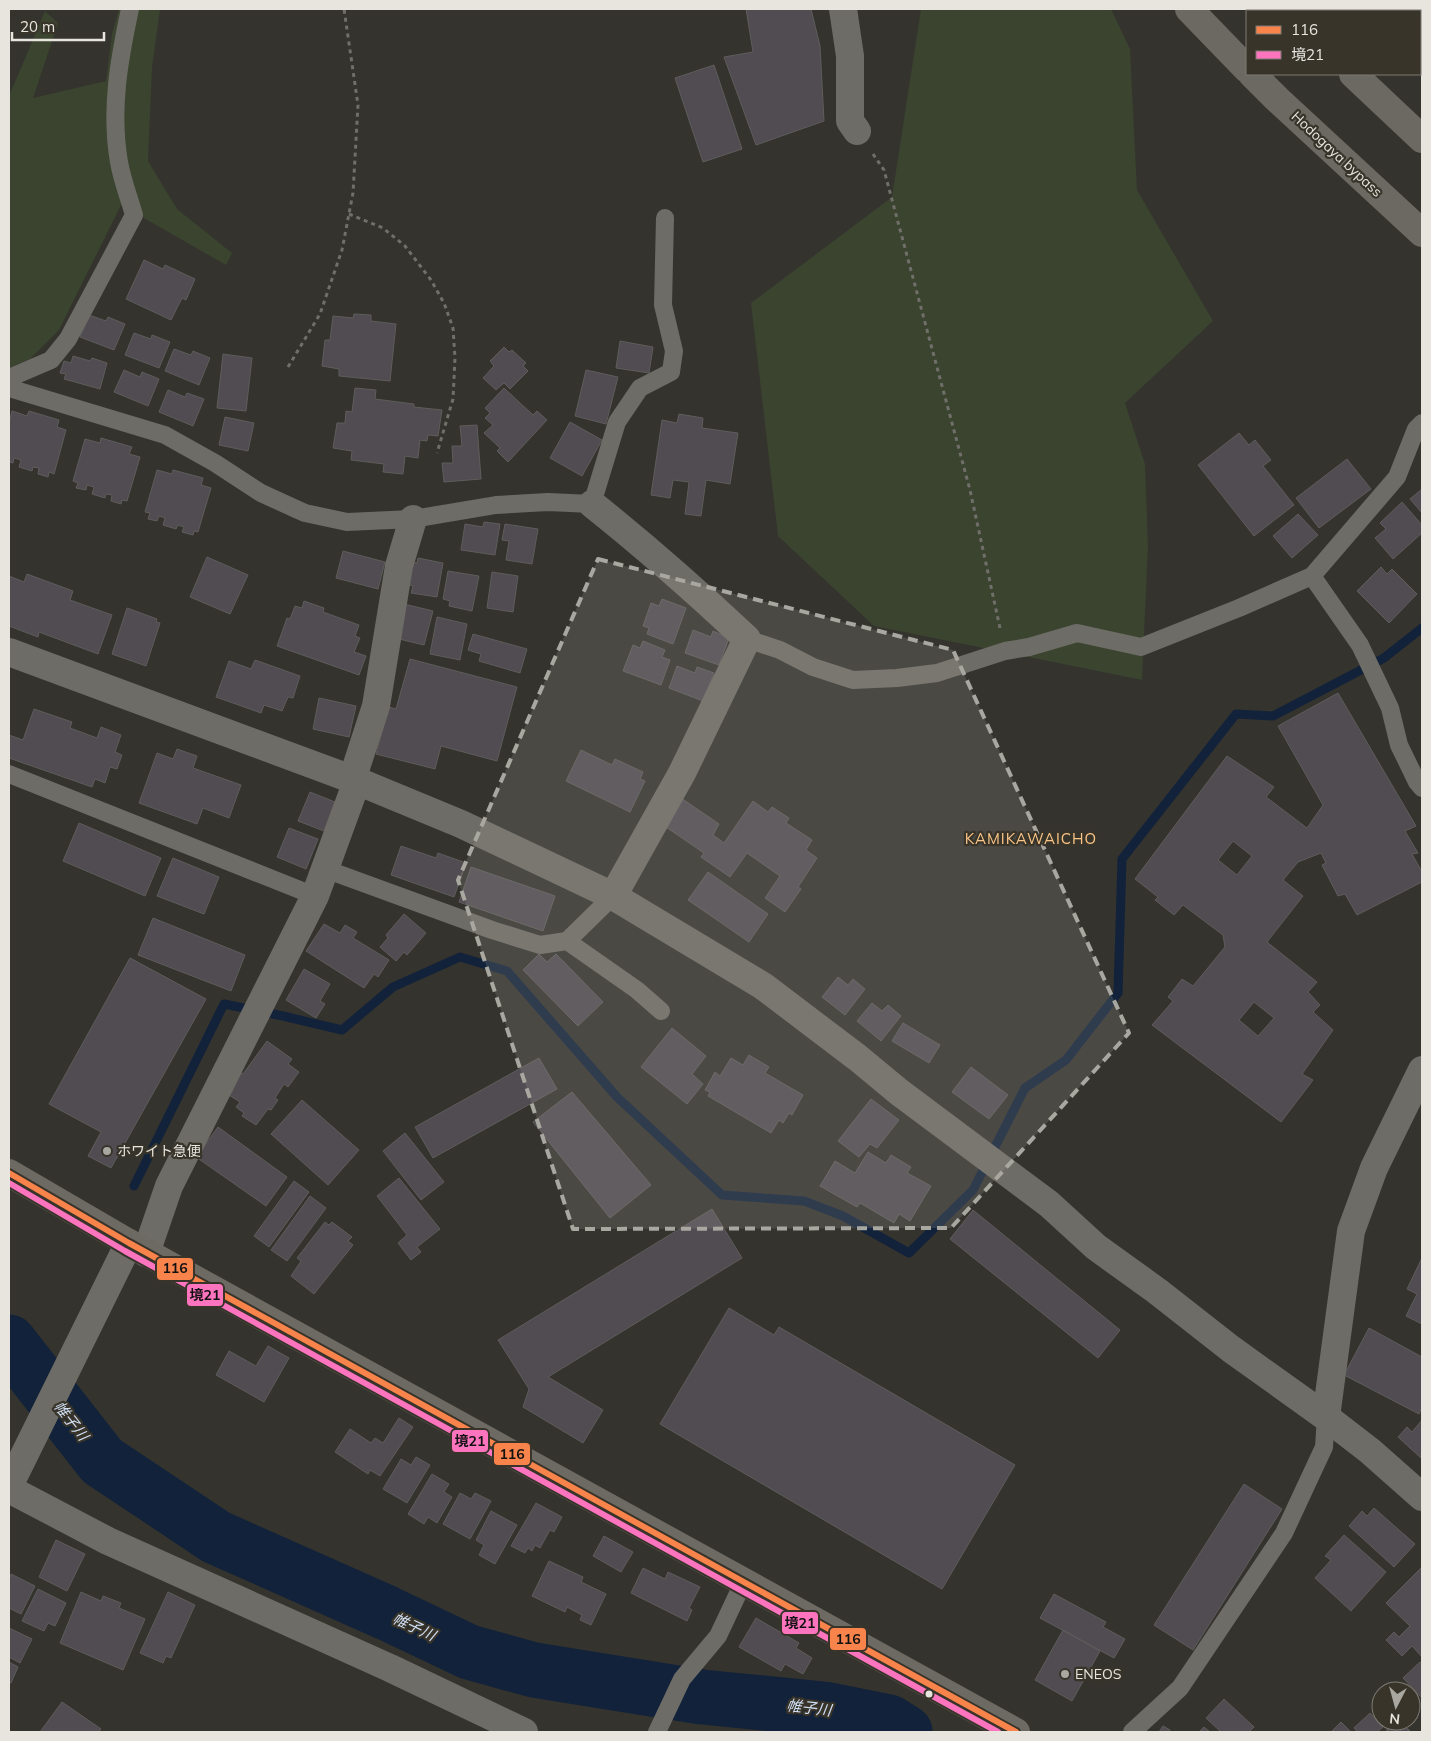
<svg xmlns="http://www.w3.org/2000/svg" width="1431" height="1741" font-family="Mulish,'Noto Sans JP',sans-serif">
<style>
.green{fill:#3a442f}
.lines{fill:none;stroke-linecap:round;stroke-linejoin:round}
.stream{stroke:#11223a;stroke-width:9}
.river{stroke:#11223a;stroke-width:55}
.building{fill:#504c51;stroke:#5e5d5c;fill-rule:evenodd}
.path{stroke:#706f6a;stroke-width:3;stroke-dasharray:4 4;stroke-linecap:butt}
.service{stroke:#6e6c66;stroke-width:18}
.minor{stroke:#6e6c66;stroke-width:28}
.tertiary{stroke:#6e6c66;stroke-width:28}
.trunk{stroke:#6d6a63;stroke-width:28}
.motorway{stroke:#6b6961;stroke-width:28}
.bus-1-casing{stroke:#38342a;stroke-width:10}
.bus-2-casing{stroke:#38342a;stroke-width:10}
.bus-1{stroke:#f8844c;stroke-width:6}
.bus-2{stroke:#fc73be;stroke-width:6}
.marked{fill:#a8a7a0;fill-opacity:0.2;stroke:#a8a7a0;stroke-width:4;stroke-dasharray:10 6;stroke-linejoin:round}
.poi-dot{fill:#a8a7a0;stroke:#38342a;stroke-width:2}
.bus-dot{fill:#e7e5de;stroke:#38342a;stroke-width:2}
.labels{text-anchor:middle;stroke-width:4.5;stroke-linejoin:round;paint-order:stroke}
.street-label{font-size:14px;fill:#e7e5de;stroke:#38342a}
.poi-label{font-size:14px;fill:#e7e5de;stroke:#38342a;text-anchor:start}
.neighbourhood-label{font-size:15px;letter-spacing:1px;fill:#fac587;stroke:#38342a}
.water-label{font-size:15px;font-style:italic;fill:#d1e0f6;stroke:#38342a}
.line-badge{stroke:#38342a;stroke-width:2}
.pale-badge-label{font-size:14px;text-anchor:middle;font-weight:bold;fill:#111}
</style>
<rect width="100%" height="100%" fill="#34332e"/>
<path class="green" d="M 119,9 L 160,9 L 152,68 L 148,161 L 177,209 L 232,253 L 226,265 L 121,205 L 59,330 L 30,359 L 9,368 L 9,96 L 45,11 L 58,23 L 33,98 L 106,81 L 112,34 Z
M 921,9 L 1111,9 L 1130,49 L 1137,190 L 1213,321 L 1125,403 L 1145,464 L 1148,546 L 1142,680 L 874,626 L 778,536 L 751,303 L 892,197 Z"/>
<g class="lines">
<path class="stream" d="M 134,1186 L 224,1004 L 283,1016 L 342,1030 L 393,987 L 460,957 L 507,971 L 617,1097 L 722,1195 L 804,1201 L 843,1216 L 909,1253 L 973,1190 L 1025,1088 L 1066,1060 L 1118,993 L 1122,859 L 1236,714 L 1273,716 L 1384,658 L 1422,628
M 18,1354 L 29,1340"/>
<path class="river" d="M 9,1342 L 102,1461 L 216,1537 L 387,1613 L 469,1652 L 534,1670 L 702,1697 L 824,1709 L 889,1722 L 905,1732"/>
</g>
<path class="building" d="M 746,9 L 811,9 L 820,46 L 824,121 L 756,145 L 724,57 L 753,52 Z
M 714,65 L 742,149 L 703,162 L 675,78 Z
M 144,260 L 163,269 L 165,265 L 195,279 L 186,300 L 182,298 L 171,320 L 126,299 Z
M 354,314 L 371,315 L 371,321 L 396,324 L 390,381 L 339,376 L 339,369 L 322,366 L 325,340 L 330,340 L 333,316 L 353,318 Z
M 89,315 L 106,321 L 108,317 L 125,324 L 114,350 L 80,337 Z
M 134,333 L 151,339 L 152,335 L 170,342 L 159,368 L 125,355 Z
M 620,341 L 653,347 L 649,373 L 616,368 Z
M 504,347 L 509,352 L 512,350 L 526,363 L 523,366 L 528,371 L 510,389 L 504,383 L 496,390 L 483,378 L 494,366 L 490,361 Z
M 174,349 L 191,355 L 193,351 L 210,358 L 199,385 L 165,371 Z
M 223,354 L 252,358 L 246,411 L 217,408 Z
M 73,356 L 90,361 L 92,358 L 107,363 L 100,389 L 64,379 L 66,374 L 60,373 L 64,361 L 71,363 Z
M 124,370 L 140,377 L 142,372 L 159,379 L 148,406 L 114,392 Z
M 586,370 L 618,377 L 606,424 L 575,416 Z
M 355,388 L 376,390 L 375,399 L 414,404 L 414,407 L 442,410 L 438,436 L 428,435 L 427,441 L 420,440 L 418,458 L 405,456 L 403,474 L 383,472 L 384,464 L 351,460 L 352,451 L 333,448 L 337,423 L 345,423 L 346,411 L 352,412 Z
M 504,388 L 533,415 L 537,411 L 547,420 L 508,462 L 497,451 L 500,448 L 484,433 L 493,425 L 485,418 L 490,413 L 485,408 Z
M 168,390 L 185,397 L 187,393 L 204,399 L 193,426 L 159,412 Z
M 12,411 L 27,416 L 29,411 L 59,420 L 57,427 L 66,430 L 54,474 L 49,472 L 48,477 L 38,474 L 39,468 L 33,467 L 32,471 L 19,467 L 21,460 L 14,458 L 13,463 L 9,462 L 9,423 Z
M 679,414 L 703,418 L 702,428 L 738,433 L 730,484 L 706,480 L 701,516 L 685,514 L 689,482 L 673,480 L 670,498 L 651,495 L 662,420 L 677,423 Z
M 225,417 L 254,423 L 248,451 L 219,445 Z
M 570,422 L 602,440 L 582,476 L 550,458 Z
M 477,425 L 481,479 L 444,482 L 442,463 L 453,463 L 452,446 L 462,446 L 460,426 Z
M 1239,433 L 1249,445 L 1255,440 L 1271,460 L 1263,466 L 1294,505 L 1254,536 L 1198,465 Z
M 101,438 L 132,447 L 129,454 L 140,457 L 127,501 L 122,500 L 121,504 L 111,501 L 112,495 L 106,494 L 105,498 L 92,494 L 94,487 L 87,485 L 86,490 L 76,488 L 78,483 L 73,481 L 85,439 L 100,443 Z
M 1347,459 L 1371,489 L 1319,528 L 1296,498 Z
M 157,470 L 172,474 L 173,470 L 203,478 L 201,485 L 211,488 L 198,532 L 194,531 L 193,535 L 182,532 L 184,527 L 178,525 L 176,529 L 163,525 L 165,518 L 159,516 L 157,521 L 148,519 L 150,513 L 145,512 Z
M 1422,489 L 1422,513 L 1410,499 Z
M 1402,502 L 1422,525 L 1422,533 L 1393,559 L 1375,538 L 1386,529 L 1380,523 Z
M 1298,514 L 1318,535 L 1292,558 L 1273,536 Z
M 484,522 L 500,524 L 495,555 L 461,550 L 465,524 L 483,527 Z
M 505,524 L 538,529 L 532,564 L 506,560 L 509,541 L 502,540 Z
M 343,551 L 385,562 L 378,589 L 336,578 Z
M 207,557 L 248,575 L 230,614 L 190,597 Z
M 418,558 L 443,563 L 437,597 L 411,593 L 413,586 L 406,584 L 411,562 L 417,563 Z
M 1381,567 L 1387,574 L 1392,569 L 1417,594 L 1389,623 L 1357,591 Z
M 448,571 L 479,576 L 472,611 L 449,606 L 450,601 L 443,599 Z
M 492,572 L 518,576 L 513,612 L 487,608 Z
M 27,574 L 73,591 L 70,600 L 112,615 L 98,654 L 39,632 L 38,637 L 9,626 L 9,576 L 24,582 Z
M 662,599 L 686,608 L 673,644 L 647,634 L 649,628 L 643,626 L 651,603 L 659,606 Z
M 304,601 L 324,608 L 323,612 L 359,625 L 355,636 L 360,638 L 354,652 L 366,656 L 359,675 L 277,646 L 287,618 L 290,619 L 295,606 L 302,608 Z
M 404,604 L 433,611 L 424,645 L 395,638 Z
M 127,608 L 157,619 L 156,622 L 160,623 L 146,666 L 112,654 Z
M 437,617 L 467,624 L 460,660 L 430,654 Z
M 693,630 L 711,637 L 713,631 L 729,638 L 719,665 L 685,653 Z
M 473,634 L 527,649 L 520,673 L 479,661 L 481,654 L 468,650 Z
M 643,641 L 665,650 L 662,657 L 670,660 L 661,685 L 623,671 L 633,645 L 640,648 Z
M 410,659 L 517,687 L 497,761 L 441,746 L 435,769 L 376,754 L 389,707 L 396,709 Z
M 255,660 L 300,676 L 293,698 L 288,697 L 282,711 L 264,705 L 261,713 L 216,697 L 229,661 L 251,669 Z
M 677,666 L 695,673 L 697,667 L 714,673 L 703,701 L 669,688 Z
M 1338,693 L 1416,826 L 1405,831 L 1418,853 L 1412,854 L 1422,872 L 1422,882 L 1357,915 L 1345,894 L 1338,896 L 1322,865 L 1326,863 L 1321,853 L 1298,862 L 1283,880 L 1303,896 L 1267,942 L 1317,982 L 1308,992 L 1320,1005 L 1313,1012 L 1333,1030 L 1302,1074 L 1313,1080 L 1281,1122 L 1152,1025 L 1173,1001 L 1168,997 L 1182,979 L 1193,986 L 1225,947 L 1223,935 L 1183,905 L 1174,915 L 1155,900 L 1158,897 L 1135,879 L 1227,756 L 1274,787 L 1266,797 L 1307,828 L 1323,805 L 1278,726 ZM 1233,841 L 1252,856 L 1237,875 L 1218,860 ZM 1254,1002 L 1274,1018 L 1258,1036 L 1239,1020 Z
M 319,698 L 356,706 L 349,737 L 313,729 Z
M 34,709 L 72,722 L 70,728 L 97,738 L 101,727 L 121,735 L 115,752 L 122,755 L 117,769 L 110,767 L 105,783 L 95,779 L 92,787 L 9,758 L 9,735 L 23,740 Z
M 177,749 L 197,756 L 193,768 L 241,785 L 229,818 L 203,808 L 197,824 L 139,803 L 157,753 L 173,759 Z
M 581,750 L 612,765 L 615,759 L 643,772 L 640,779 L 645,781 L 630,812 L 566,781 Z
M 310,792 L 335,802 L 324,831 L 298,821 Z
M 681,798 L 719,824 L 713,835 L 724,843 L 753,801 L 768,812 L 772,807 L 789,818 L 786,823 L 812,840 L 806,850 L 817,858 L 798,887 L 801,889 L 785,912 L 765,898 L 780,876 L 747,853 L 730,877 L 701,857 L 704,853 L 663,825 Z
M 79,823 L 161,858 L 145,896 L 63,861 Z
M 289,828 L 318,839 L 306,869 L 277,857 Z
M 401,846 L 436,858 L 438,853 L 466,863 L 454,897 L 391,875 Z
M 173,858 L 219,877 L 204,914 L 157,896 Z
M 471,867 L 555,896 L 543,931 L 459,902 Z
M 708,872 L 768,914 L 749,942 L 688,900 Z
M 404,914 L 426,933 L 407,955 L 404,952 L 396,961 L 380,947 L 388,938 L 386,935 Z
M 153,918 L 245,955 L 231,991 L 138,955 Z
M 324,924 L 340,933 L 345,925 L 357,932 L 353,938 L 389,960 L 378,977 L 374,974 L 364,988 L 306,951 Z
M 539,954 L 547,962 L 556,954 L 603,1002 L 578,1026 L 523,970 Z
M 130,958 L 206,999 L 111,1168 L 88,1156 L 101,1132 L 49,1104 Z
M 304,969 L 330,984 L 320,1001 L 325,1004 L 316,1018 L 286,1000 Z
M 838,977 L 848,985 L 853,979 L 865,989 L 845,1015 L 822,997 Z
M 872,1003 L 882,1011 L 888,1005 L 901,1016 L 881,1041 L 857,1021 Z
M 903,1023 L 940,1045 L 929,1063 L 892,1041 Z
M 672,1028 L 706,1056 L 692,1074 L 703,1084 L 687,1104 L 641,1067 Z
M 267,1041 L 292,1059 L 288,1064 L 299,1072 L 288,1087 L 284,1084 L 275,1098 L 278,1100 L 271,1110 L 268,1109 L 256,1125 L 242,1116 L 244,1113 L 236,1107 L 240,1102 L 229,1095 L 233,1090 L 225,1084 L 236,1069 L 243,1074 Z
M 749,1055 L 769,1067 L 765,1073 L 803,1095 L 792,1115 L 789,1113 L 783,1123 L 779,1120 L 771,1133 L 708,1096 L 710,1092 L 705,1090 L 715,1072 L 720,1076 L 731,1058 L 743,1065 Z
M 539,1058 L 557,1089 L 433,1158 L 415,1127 Z
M 971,1067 L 1008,1095 L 989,1119 L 952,1092 Z
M 572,1092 L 651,1185 L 610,1218 L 533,1122 Z
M 871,1099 L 899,1120 L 877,1148 L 870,1144 L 859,1157 L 838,1141 Z
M 302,1100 L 359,1150 L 328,1185 L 271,1134 Z
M 218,1127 L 287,1177 L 266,1206 L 196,1157 Z
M 405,1133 L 444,1182 L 421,1200 L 383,1151 Z
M 868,1152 L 886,1163 L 891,1155 L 911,1167 L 907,1173 L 931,1186 L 910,1221 L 899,1214 L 894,1223 L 860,1203 L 857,1207 L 820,1186 L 835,1161 L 855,1173 Z
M 399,1178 L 440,1229 L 417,1247 L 421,1252 L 411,1260 L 398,1243 L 407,1235 L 377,1196 Z
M 294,1181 L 309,1192 L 269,1247 L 254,1236 Z
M 310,1196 L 326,1208 L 287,1261 L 271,1250 Z
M 712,1209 L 742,1258 L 548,1377 L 603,1410 L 583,1443 L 523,1407 L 529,1389 L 498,1340 Z
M 973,1210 L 1120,1330 L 1098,1358 L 950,1239 Z
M 325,1222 L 329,1225 L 332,1222 L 352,1237 L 348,1241 L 353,1245 L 314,1294 L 291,1276 L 301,1261 L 297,1258 Z
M 1422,1258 L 1422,1324 L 1406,1316 L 1417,1294 L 1407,1289 Z
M 729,1308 L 774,1335 L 779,1327 L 1015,1465 L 942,1589 L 660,1424 Z
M 1369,1328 L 1422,1357 L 1422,1407 L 1419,1414 L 1344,1375 Z
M 268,1346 L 289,1358 L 264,1402 L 216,1375 L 229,1351 L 256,1366 Z
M 399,1418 L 413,1427 L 380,1476 L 370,1470 L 368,1474 L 335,1452 L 350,1429 L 371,1443 L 375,1438 L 383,1443 Z
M 1422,1420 L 1422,1456 L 1421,1458 L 1398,1437 L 1407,1427 L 1412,1432 Z
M 416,1457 L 430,1465 L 407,1503 L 383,1489 L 401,1459 L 411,1465 Z
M 432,1474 L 449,1484 L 444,1492 L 452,1497 L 437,1523 L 428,1517 L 424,1524 L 408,1514 Z
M 1244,1484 L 1282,1509 L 1193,1650 L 1154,1625 Z
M 460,1493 L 471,1499 L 475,1493 L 491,1501 L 470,1539 L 443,1524 Z
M 536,1503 L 562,1517 L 554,1532 L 550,1530 L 540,1548 L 535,1545 L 532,1551 L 528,1548 L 525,1553 L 511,1546 Z
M 1374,1508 L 1415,1544 L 1394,1567 L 1349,1526 L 1362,1511 L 1367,1516 Z
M 491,1511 L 517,1525 L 495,1564 L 479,1555 L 484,1545 L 476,1540 Z
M 1344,1535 L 1386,1572 L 1351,1611 L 1315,1578 L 1331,1560 L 1325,1556 Z
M 604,1536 L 633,1552 L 621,1572 L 593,1556 Z
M 56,1540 L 85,1554 L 67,1591 L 39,1577 Z
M 549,1561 L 583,1577 L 581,1582 L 606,1594 L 591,1625 L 580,1620 L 582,1615 L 567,1607 L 565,1612 L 532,1596 Z
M 1422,1567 L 1422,1657 L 1412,1646 L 1402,1656 L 1386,1640 L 1394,1632 L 1399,1637 L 1410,1626 L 1386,1603 Z
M 643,1568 L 665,1579 L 668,1572 L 700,1587 L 689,1608 L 692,1610 L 687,1621 L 631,1593 Z
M 11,1574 L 35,1586 L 21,1614 L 9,1608 L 9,1579 Z
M 38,1589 L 66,1603 L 55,1626 L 48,1623 L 44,1631 L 22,1621 Z
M 81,1592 L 101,1601 L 103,1596 L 121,1603 L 119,1608 L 145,1619 L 123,1670 L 60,1643 Z
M 168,1592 L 195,1605 L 171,1658 L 166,1656 L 163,1663 L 140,1653 Z
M 1054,1594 L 1106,1622 L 1103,1627 L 1125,1639 L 1114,1658 L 1040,1618 Z
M 756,1618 L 799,1643 L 796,1648 L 812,1658 L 803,1674 L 785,1664 L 781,1671 L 739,1647 Z
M 9,1628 L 32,1639 L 20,1663 L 9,1657 Z
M 1063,1630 L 1100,1651 L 1072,1701 L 1035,1680 Z
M 9,1662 L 18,1667 L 11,1683 L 9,1682 Z
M 1420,1662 L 1422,1664 L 1422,1698 L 1403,1678 Z
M 1224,1699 L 1254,1727 L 1249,1732 L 1221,1732 L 1206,1718 Z
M 62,1702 L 101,1729 L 98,1732 L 40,1732 Z
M 1370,1713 L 1383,1727 L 1377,1732 L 1358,1732 L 1354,1728 Z
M 1396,1721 L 1400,1721 L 1411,1732 L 1385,1732 Z
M 1341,1722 L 1351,1732 L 1331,1732 Z
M 1163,1726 L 1170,1730 L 1169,1732 L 1159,1732 Z
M 1204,1727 L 1210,1732 L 1199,1732 Z"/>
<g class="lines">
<path class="path" d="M 873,154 L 884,170 L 970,490 L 1000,628
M 349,214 L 383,228 L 405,246 L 431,280 L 444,303 L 453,328 L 455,358 L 453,399 L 437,453
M 288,367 L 320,314 L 342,250 L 353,193 L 358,105 L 344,9"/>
<path class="service" d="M 9,378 L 51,360 L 68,339 L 134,215 C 129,197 122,180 119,162 C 110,110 119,60 130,9
M 9,388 L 165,435 L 215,463 L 261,493 L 296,509 L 305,513 L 347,522 L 413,519 L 496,505 L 548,502 L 592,504 L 617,422 L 640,388 L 671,372 L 674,351 L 663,305 L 665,218
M 1312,576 L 1360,645 L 1390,708 L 1399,745 L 1417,782 L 1422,788
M 747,639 L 780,650 L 813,667 L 853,680 L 897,678 L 937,673 L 1005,651 L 1029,647 L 1077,633 L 1141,647 L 1239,608 L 1312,576 L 1397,477 L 1416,429 L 1422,423
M 9,774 L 315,896
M 325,869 L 492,930 L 540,945 L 567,941 L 613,896
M 567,941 L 637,990 L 661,1011
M 657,1732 L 682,1679 L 718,1636 L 743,1583
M 1132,1732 L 1180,1688 L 1284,1533 L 1324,1447 L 1326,1417"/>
<path class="minor" d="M 843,9 L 850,56 L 850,121 L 857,131
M 592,504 C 646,547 697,592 747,639 L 682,773 L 613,896
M 352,780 L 376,706 L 399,566 L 413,519
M 146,1253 L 169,1186 L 315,896 L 357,781
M 1326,1417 L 1351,1231 L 1374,1168 L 1422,1070
M 9,1486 L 129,1243"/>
<path class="tertiary" d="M 9,652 L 357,781 L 461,824 L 613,896 L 763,986 L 858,1058 L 899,1092 L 1049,1204 L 1096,1247 L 1157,1291 L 1231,1349 L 1326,1417 L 1370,1451 L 1422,1497
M 9,1489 L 108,1541 L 390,1668 L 524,1732"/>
<path class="trunk" d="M 9,1173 L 129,1243 L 1016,1732"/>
<path class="motorway" d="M 1189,9 L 1247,69
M 1288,9 L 1290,11
M 1252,74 L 1277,99 L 1422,233
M 1353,74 L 1422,139"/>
<defs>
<path id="bus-1" d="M 9,1173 L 129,1243 L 1016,1732"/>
<path id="bus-2" d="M 9,1183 L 125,1251 L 998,1732"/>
</defs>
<use href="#bus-1" class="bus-1-casing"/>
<use href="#bus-2" class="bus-2-casing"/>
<use href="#bus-1" class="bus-1"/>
<use href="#bus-2" class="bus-2"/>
</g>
<path class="marked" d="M 598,559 L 953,650 L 1129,1033 L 951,1228 L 573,1229 L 458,880 Z"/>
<g class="poi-dot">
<circle cx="107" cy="1151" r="5"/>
<circle cx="1065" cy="1674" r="5"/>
</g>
<circle class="bus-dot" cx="929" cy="1694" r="4.5"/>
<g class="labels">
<g class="street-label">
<text transform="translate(1337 154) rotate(43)" y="5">Hodogaya bypass</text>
</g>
<g class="poi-label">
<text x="117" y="1156">ホワイト急便</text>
<text x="1075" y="1679">ENEOS</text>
</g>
<g class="neighbourhood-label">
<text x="1031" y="844">KAMIKAWAICHO</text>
</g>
<g class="water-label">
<text transform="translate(71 1421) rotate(52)" y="5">帷子川</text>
<text transform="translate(414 1627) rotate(25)" y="5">帷子川</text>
<text transform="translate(809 1708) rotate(7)" y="5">帷子川</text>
</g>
</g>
<g class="line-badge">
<rect x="156" y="1257" width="38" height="24" rx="5" fill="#f8844c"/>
<rect x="186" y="1283" width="38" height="24" rx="5" fill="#fc73be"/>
<rect x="451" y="1429" width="38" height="24" rx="5" fill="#fc73be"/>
<rect x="493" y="1442" width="38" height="24" rx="5" fill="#f8844c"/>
<rect x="781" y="1611" width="38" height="24" rx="5" fill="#fc73be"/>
<rect x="829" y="1627" width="38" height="24" rx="5" fill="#f8844c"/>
</g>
<g class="pale-badge-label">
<text x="175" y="1273">116</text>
<text x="205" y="1300">境21</text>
<text x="470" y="1446">境21</text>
<text x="512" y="1459">116</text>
<text x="800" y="1628">境21</text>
<text x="848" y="1644">116</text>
</g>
<rect width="1431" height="1741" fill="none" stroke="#e7e5de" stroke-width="20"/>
<rect x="1246" y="10" width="175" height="65" fill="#38342a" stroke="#7e7b72"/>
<rect x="1256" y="26" width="25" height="8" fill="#f8844c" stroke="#7e7b72"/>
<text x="1291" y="35" font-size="15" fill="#e7e5de">116</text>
<rect x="1256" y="51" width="25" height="8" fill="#fc73be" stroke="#7e7b72"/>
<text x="1291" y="60" font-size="15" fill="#e7e5de">境21</text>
<g transform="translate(1396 1706) rotate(186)"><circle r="24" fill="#38342a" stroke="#7e7b72"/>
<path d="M0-4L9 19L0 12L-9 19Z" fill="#a8a7a0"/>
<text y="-8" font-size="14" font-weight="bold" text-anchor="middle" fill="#e7e5de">N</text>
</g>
<path d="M12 32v8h92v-8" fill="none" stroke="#e7e5de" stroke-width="2.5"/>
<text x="20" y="32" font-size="15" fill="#e7e5de" stroke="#38342a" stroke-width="4" paint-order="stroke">20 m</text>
</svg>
